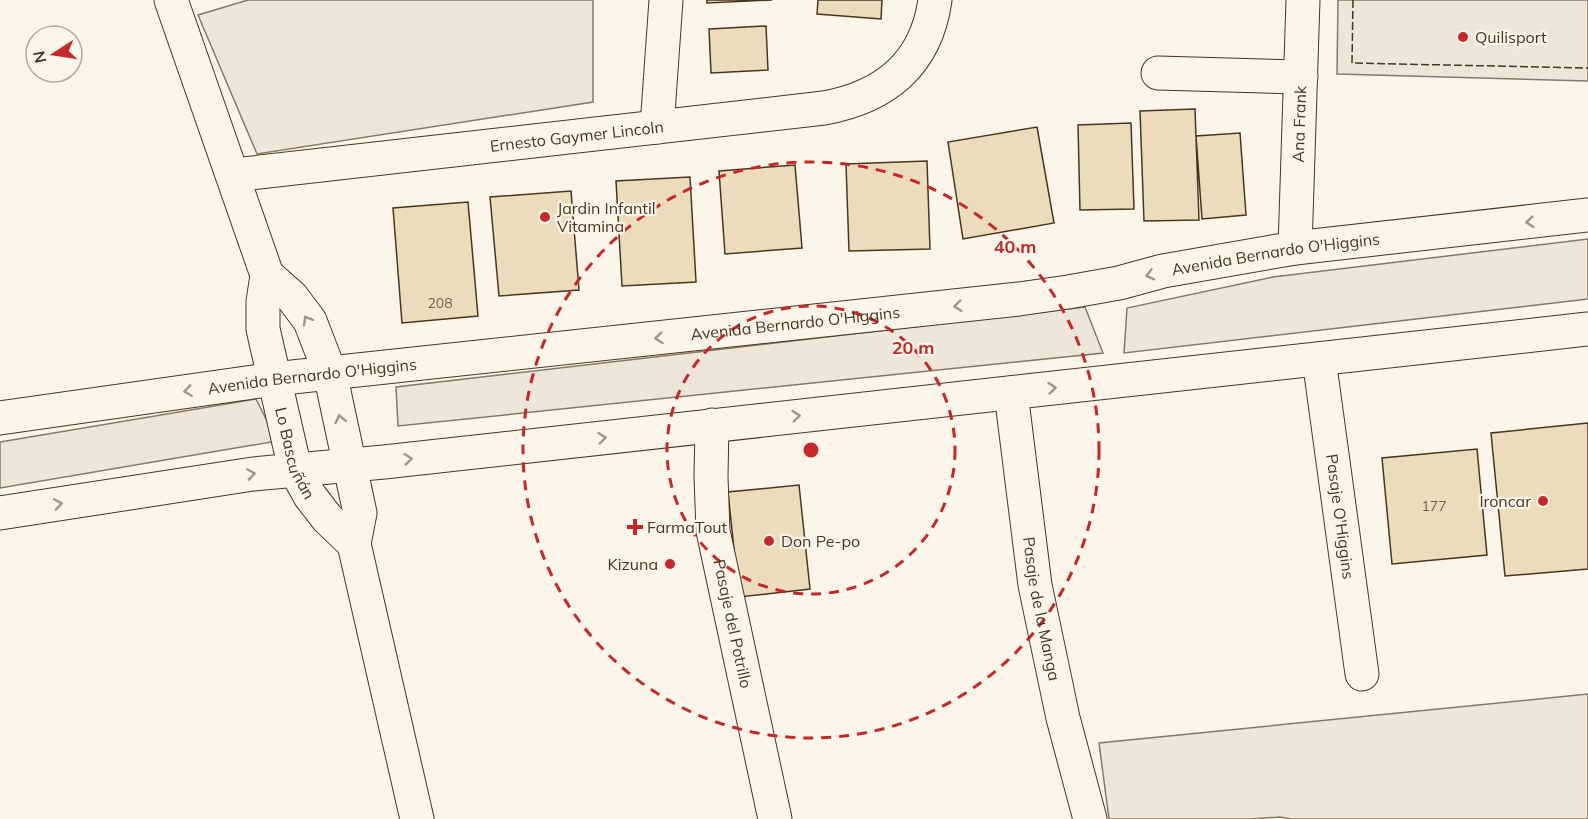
<svg xmlns="http://www.w3.org/2000/svg" width="1588" height="819" font-family="Mulish,sans-serif">
<style>
.green{fill:#ede6d9;stroke:#887966;stroke-width:1.5}
.building{fill:#ecdcbc;stroke:#4a3520;stroke-width:1.5}
.lines{fill:none;stroke-linecap:round;stroke-linejoin:round}
.minor-casing{stroke:#4a3520;stroke-width:35}
.tertiary-casing{stroke:#4a3520;stroke-width:35}
.secondary-casing{stroke:#4a3520;stroke-width:35}
.minor{stroke:#fbf6e9;stroke-width:33}
.tertiary{stroke:#fbf6e9;stroke-width:33}
.secondary{stroke:#fbf6e9;stroke-width:33}
.fence{stroke:#4a3520;stroke-width:1.5;stroke-dasharray:8 3;stroke-linecap:butt}
.oneway{stroke:#a29684}
.ring{fill:none;stroke:#c62828;stroke-width:3;stroke-dasharray:10 8}
.poi-dot{fill:#c62828;stroke:#fbf6e9;stroke-width:2}
.labels{text-anchor:middle;stroke-width:4.5;stroke-linejoin:round;paint-order:stroke}
.number-label{font-size:14px;fill:#725f47}
.poi-label{font-size:16px;fill:#4a3520;stroke:#fbf6e9;text-anchor:start}
.street-label{font-size:16px;fill:#4a3520;stroke:#fbf6e9}
.centre{fill:#c62828;stroke:#fbf6e9;stroke-width:3}
.ring-label{font-size:18px;text-anchor:middle;font-weight:bold;fill:#c62828;stroke:#fbf6e9;stroke-width:4.5;stroke-linejoin:round;paint-order:stroke}
</style>
<rect width="100%" height="100%" fill="#fbf6e9"/>
<path class="green" d="M 248,0 L 593,0 L 593,102 L 257,154 L 198,15 Z
M 1338,0 L 1588,0 L 1588,81 L 1337,74 Z
M 1588,239 L 1588,299 L 1124,353 L 1127,308 L 1273,277 Z
M 1085,307 L 1103,353 L 398,426 L 396,387 Z
M 256,399 L 277,441 L 0,488 L 0,442 Z
M 1588,694 L 1588,819 L 1291,819 L 1280,817 L 1251,819 L 1109,819 L 1099,743 Z"/>
<path class="building" d="M 707,0 L 772,0 L 707,3 Z
M 818,0 L 882,0 L 881,19 L 817,14 Z
M 766,26 L 768,70 L 711,73 L 709,29 Z
M 1195,109 L 1199,220 L 1144,221 L 1140,111 Z
M 1131,123 L 1134,209 L 1080,210 L 1078,125 Z
M 1037,127 L 1054,223 L 963,239 L 948,142 Z
M 1240,133 L 1246,215 L 1202,219 L 1196,136 Z
M 927,161 L 930,249 L 849,251 L 846,164 Z
M 795,165 L 802,248 L 725,254 L 719,171 Z
M 690,177 L 696,282 L 622,286 L 616,181 Z
M 571,191 L 579,290 L 499,296 L 490,197 Z
M 468,202 L 478,316 L 402,323 L 393,208 Z
M 1588,423 L 1588,569 L 1505,576 L 1491,433 Z
M 1477,449 L 1487,555 L 1392,564 L 1382,458 Z
M 799,485 L 810,589 L 739,597 L 728,492 Z"/>
<g class="lines">
<defs>
<g id="minor">
<path d="M 1158,73 L 1301,77"/>
<path d="M 657,127 L 666,0"/>
<path id="s1" d="M 234,175 L 824,108 C 885,97 926,64 935,0"/>
<path id="s2" d="M 1295,248 L 1303,0"/>
<path id="s3" d="M 1319,359 L 1362,674"/>
<path id="s4" d="M 1011,393 L 1035,585 L 1063,718 L 1090,819"/>
<path id="s5" d="M 712,425 L 711,477 L 713,531 L 775,819"/>
</g>
<g id="tertiary">
<path id="s6" d="M 171,0 L 267,275 L 263,302 L 263,329 L 295,469 L 310,496 L 327,518 L 354,544"/>
<path d="M 267,275 L 292,297 L 310,321 L 330,373 L 360,513 L 354,544 L 417,819"/>
</g>
<g id="secondary">
<path id="s7" d="M 0,418 L 274,379 L 1019,299 L 1068,292 L 1119,283 L 1163,271 L 1295,248 L 1588,215"/>
<path d="M 0,513 L 253,474 L 384,462 L 1588,329"/>
</g>
</defs>
<use href="#minor" class="minor-casing"/>
<use href="#tertiary" class="tertiary-casing"/>
<use href="#secondary" class="secondary-casing"/>
<use href="#minor" class="minor"/>
<use href="#tertiary" class="tertiary"/>
<use href="#secondary" class="secondary"/>
<path class="fence" d="M 1353,0 L 1352,63 L 1588,68"/>
</g>
<defs><path id="oneway-chevron" d="M-2-3.5L2.5 0L-2 3.5" fill="none" stroke-width="1.6" stroke-linecap="round" stroke-linejoin="round" transform="scale(1.5)"/></defs>
<g class="oneway">
<use href="#oneway-chevron" transform="translate(1530 222) rotate(174)"/>
<use href="#oneway-chevron" transform="translate(1150 275) rotate(165)"/>
<use href="#oneway-chevron" transform="translate(958 306) rotate(174)"/>
<use href="#oneway-chevron" transform="translate(307 320) rotate(-121)"/>
<use href="#oneway-chevron" transform="translate(659 338) rotate(174)"/>
<use href="#oneway-chevron" transform="translate(1052 388) rotate(-6)"/>
<use href="#oneway-chevron" transform="translate(188 391) rotate(172)"/>
<use href="#oneway-chevron" transform="translate(796 416) rotate(-6)"/>
<use href="#oneway-chevron" transform="translate(340 419) rotate(-102)"/>
<use href="#oneway-chevron" transform="translate(602 438) rotate(-6)"/>
<use href="#oneway-chevron" transform="translate(408 459) rotate(-6)"/>
<use href="#oneway-chevron" transform="translate(251 474) rotate(-8)"/>
<use href="#oneway-chevron" transform="translate(58 504) rotate(-9)"/>
</g>
<g class="ring">
<circle cx="811" cy="450" r="144"/>
<circle cx="811" cy="450" r="288"/>
</g>
<g class="poi-dot">
<circle cx="1463" cy="37" r="6"/>
<circle cx="545" cy="217" r="6"/>
<circle cx="1543" cy="501" r="6"/>
<path d="M632 518h6v6h6v6h-6v6h-6v-6h-6v-6h6z"/>
<circle cx="769" cy="541" r="6"/>
<circle cx="670" cy="564" r="6"/>
</g>
<g class="labels">
<g class="number-label">
<text x="440" y="308">208</text>
<text x="1434" y="511">177</text>
</g>
<g class="poi-label">
<text x="1475" y="43">Quilisport</text>
<text x="557" y="214">Jardin Infantil<tspan x="557" dy="18">Vitamina</tspan></text>
<text x="1531" y="507" text-anchor="end">Ironcar</text>
<text x="647" y="533">FarmaTout</text>
<text x="781" y="547">Don Pe-po</text>
<text x="658" y="570" text-anchor="end">Kizuna</text>
</g>
<g class="street-label">
<text dy="6" stroke="none"><textPath href="#s2" startOffset="124">Ana Frank</textPath></text>
<text dy="6" stroke="none"><textPath href="#s1" startOffset="345">Ernesto Gaymer Lincoln</textPath></text>
<text dy="6" stroke="none"><textPath href="#s7" startOffset="1287">Avenida Bernardo O'Higgins</textPath></text>
<text dy="6" stroke="none"><textPath href="#s7" startOffset="801">Avenida Bernardo O'Higgins</textPath></text>
<text dy="6" stroke="none"><textPath href="#s7" startOffset="315">Avenida Bernardo O'Higgins</textPath></text>
<text dy="6" stroke="none"><textPath href="#s6" startOffset="474">Lo Bascuñán</textPath></text>
<text dy="6" stroke="none"><textPath href="#s3" startOffset="159">Pasaje O'Higgins</textPath></text>
<text dy="6" stroke="none"><textPath href="#s4" startOffset="218">Pasaje de la Manga</textPath></text>
<text dy="6" stroke="none"><textPath href="#s5" startOffset="201">Pasaje del Potrillo</textPath></text>
</g>
</g>
<circle cx="811" cy="450" r="9" class="centre"/>
<g class="ring-label">
<text x="1015" y="253">40 m</text>
<text x="913" y="354">20 m</text>
</g>
<g transform="translate(54 54) rotate(258)"><circle r="28" fill="#fbf6e9" stroke="#b4a999" stroke-width="1.5"/>
<path d="M0-4.5L10 22L0 15L-10 22Z" fill="#c62828"/>
<text y="-9" font-size="16" font-weight="bold" text-anchor="middle" fill="#4a3520">N</text>
</g>
</svg>
